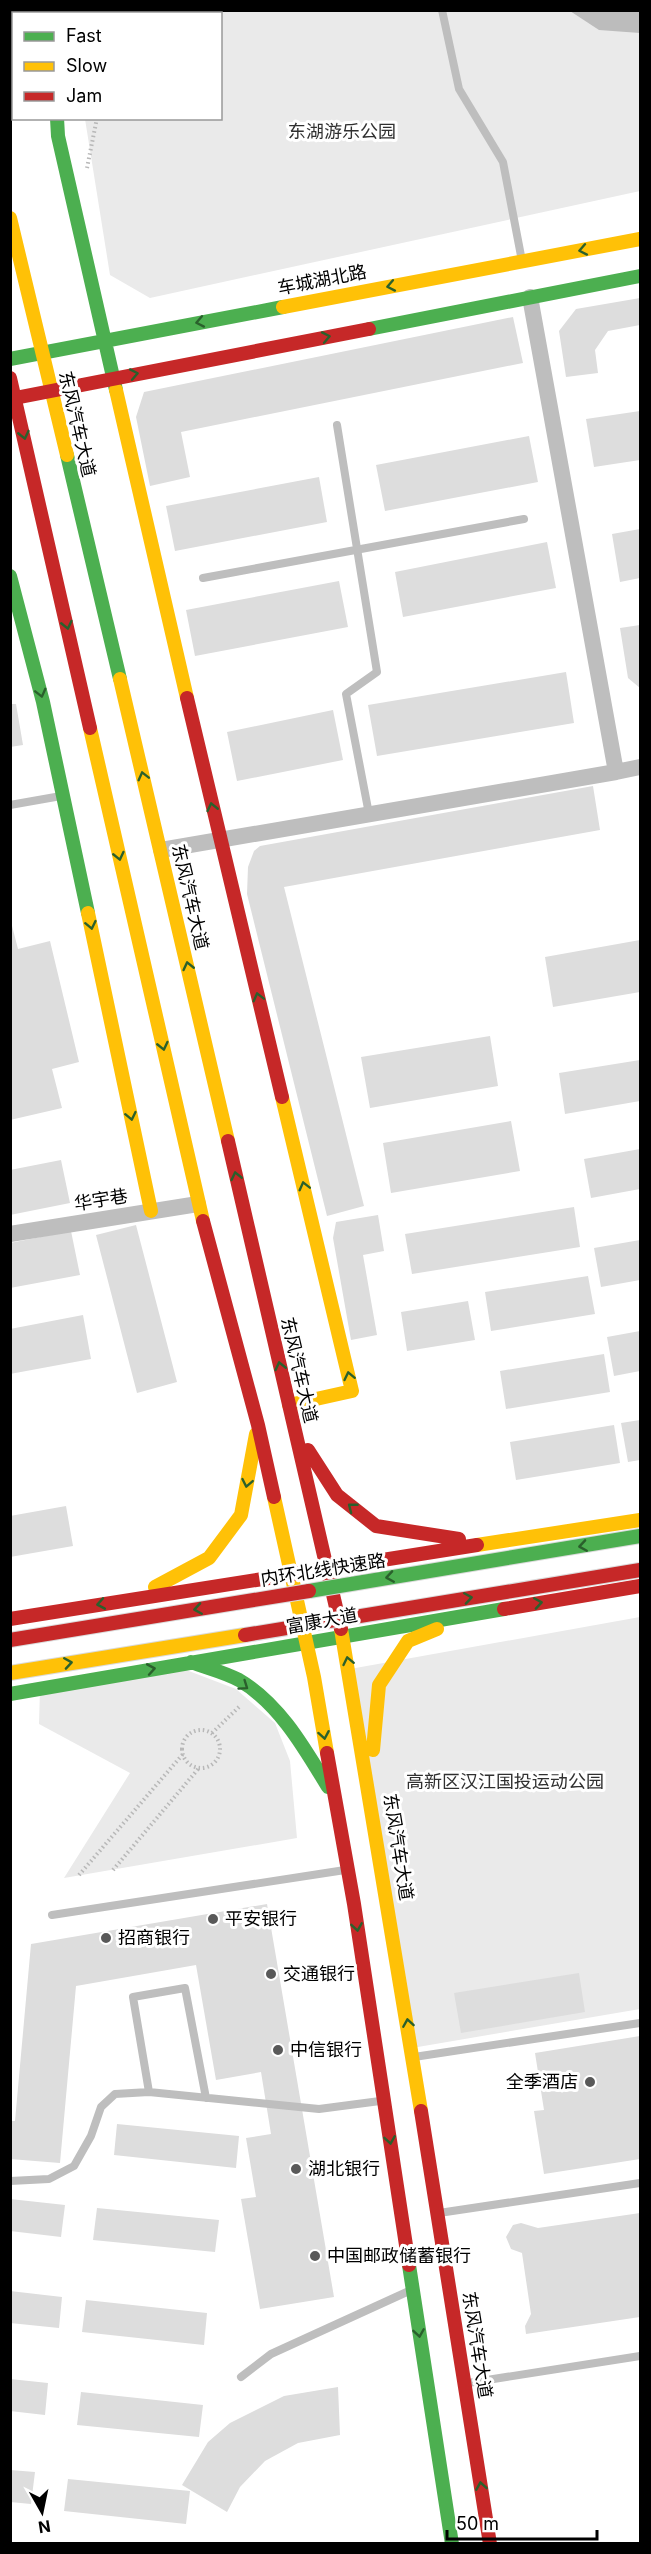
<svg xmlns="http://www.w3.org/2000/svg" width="651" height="2554" font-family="Inter,'Noto Sans SC',sans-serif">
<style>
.green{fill:#eaeaea}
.water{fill:#bcbcbc}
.building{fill:#ddd}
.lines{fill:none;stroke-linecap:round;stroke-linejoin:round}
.path{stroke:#b8b8b8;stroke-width:4;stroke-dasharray:1.5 3;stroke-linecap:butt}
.lane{stroke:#bebebe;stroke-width:8}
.street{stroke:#bebebe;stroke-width:16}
.fast{stroke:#4caf50;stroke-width:14}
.slow{stroke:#ffc107;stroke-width:14}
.jam{stroke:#c62828;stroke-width:14}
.fast-bridge-casing{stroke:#dbdbdb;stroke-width:16;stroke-linecap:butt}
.slow-bridge-casing{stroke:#dbdbdb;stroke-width:16;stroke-linecap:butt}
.jam-bridge-casing{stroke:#dbdbdb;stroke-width:16;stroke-linecap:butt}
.fast-bridge{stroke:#4caf50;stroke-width:14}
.slow-bridge{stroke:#ffc107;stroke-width:14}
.jam-bridge{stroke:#c62828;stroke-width:14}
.oneway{stroke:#2a602c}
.poi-dot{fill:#595959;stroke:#fff;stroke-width:2}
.labels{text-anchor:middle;stroke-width:6;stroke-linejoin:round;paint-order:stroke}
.park-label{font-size:18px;fill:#303030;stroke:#fff}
.street-label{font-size:18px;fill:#000;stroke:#fff}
.poi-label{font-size:18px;fill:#000;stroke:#fff;text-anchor:start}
</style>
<rect width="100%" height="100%" fill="#fff"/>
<path class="green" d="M 71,11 L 640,11 L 640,191 L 150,298 L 110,275 L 85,119 L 220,118 L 220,14 L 71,14 Z
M 640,1617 L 640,2009 L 412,2048 L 350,1669 Z
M 173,1665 L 236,1689 L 275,1723 L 290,1761 L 297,1838 L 64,1878 L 130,1773 L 39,1724 L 40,1689 Z"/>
<path class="water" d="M 570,11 L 640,11 L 640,33 L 599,30 Z"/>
<path class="building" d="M 640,298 L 640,325 L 608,331 L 595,350 L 598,373 L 566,377 L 559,331 L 576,309 Z
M 513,317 L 523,363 L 181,432 L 190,477 L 150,486 L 136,417 L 144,392 Z
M 640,411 L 640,460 L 594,467 L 586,419 Z
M 529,436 L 538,482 L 385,511 L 376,465 Z
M 319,477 L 327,522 L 175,551 L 166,506 Z
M 640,529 L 640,578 L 620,582 L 612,534 Z
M 547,542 L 556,588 L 403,617 L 395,572 Z
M 339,581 L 348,627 L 195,656 L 186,610 Z
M 640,625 L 640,688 L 628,678 L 620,628 Z
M 566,672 L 574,723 L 377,756 L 368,705 Z
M 10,704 L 16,704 L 23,745 L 10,747 Z
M 333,710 L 343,760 L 237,781 L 227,732 Z
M 593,786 L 600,830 L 284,887 L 364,1206 L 327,1216 L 247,894 L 248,867 L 254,851 L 260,846 Z
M 10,918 L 18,949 L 50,941 L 79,1062 L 52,1069 L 62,1108 L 10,1120 Z
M 640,940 L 640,992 L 553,1007 L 545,957 Z
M 490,1036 L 498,1086 L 370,1108 L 361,1057 Z
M 640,1060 L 640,1101 L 565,1114 L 559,1073 Z
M 511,1121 L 520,1171 L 391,1193 L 383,1143 Z
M 640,1149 L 640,1189 L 591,1198 L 584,1159 Z
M 61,1160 L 70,1203 L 10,1215 L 10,1170 Z
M 574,1207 L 580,1247 L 412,1274 L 405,1234 Z
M 378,1215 L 384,1251 L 363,1255 L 377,1335 L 351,1340 L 333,1238 L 336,1222 Z
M 136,1225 L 177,1382 L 137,1393 L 96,1235 Z
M 71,1231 L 80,1275 L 10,1288 L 10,1243 Z
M 640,1240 L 640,1280 L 601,1287 L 594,1248 Z
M 588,1276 L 595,1314 L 491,1331 L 485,1292 Z
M 468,1301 L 475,1340 L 407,1351 L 401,1312 Z
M 83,1315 L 91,1359 L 10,1374 L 10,1329 Z
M 640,1331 L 640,1371 L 614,1376 L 607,1337 Z
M 604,1354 L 610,1392 L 506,1409 L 500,1371 Z
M 640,1420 L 640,1460 L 628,1462 L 621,1423 Z
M 614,1425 L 620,1463 L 516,1480 L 510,1442 Z
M 66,1506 L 73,1546 L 10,1557 L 10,1516 Z
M 267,1904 L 334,2297 L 260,2309 L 241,2199 L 256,2197 L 246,2138 L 271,2134 L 261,2072 L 216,2080 L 196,1965 L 76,1986 L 60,2163 L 10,2159 L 10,2121 L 15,2121 L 31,1944 Z
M 579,1973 L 585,2012 L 461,2033 L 454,1993 Z
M 640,2036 L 640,2159 L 544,2174 L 534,2111 L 544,2110 L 535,2053 Z
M 117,2124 L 239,2136 L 236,2168 L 114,2155 Z
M 10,2199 L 65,2205 L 61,2237 L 10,2231 Z
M 97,2208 L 219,2220 L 215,2252 L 93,2240 Z
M 640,2213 L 640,2317 L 526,2334 L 525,2326 L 531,2314 L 522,2253 L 511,2249 L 506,2237 L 513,2225 L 521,2223 L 538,2228 Z
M 10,2291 L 62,2297 L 59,2328 L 10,2323 Z
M 86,2300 L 207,2313 L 204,2345 L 82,2332 Z
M 10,2379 L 48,2383 L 45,2415 L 10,2411 Z
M 338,2387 L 340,2435 L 298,2443 L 265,2461 L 240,2487 L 227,2512 L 182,2485 L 208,2442 L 230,2423 L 284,2396 Z
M 81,2392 L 203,2405 L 199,2437 L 77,2425 Z
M 10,2470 L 35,2472 L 31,2504 L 10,2502 Z
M 68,2479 L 190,2491 L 186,2524 L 64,2511 Z"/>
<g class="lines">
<path class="path" d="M 117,14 L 118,10
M 87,168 L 97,118
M182 1749a19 19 0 1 1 38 0a19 19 0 1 1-38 0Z
M 212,1733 L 240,1706
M 113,1870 L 199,1768
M 79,1875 L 183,1754"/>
<path class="lane" d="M 442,10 L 459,89 L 503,162 L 522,261
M 337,425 L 377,672 L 346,694 L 369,814
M 203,578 L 524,519
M 10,805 L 61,796
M 52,1915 L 345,1870
M 414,2057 L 640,2023
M 206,2098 L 185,1988 L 133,1997 L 149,2092 L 319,2109 L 380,2101
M 10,2181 L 49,2179 L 74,2166 L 91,2136 L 101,2107 L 115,2094 L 149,2092
M 439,2213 L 640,2183
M 241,2377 L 271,2354 L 409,2291
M 468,2383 L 640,2356"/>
<path class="street" d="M 616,772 L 640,767
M 161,850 L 616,772 L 530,297
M 10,1234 L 198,1204"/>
<path class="fast" d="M 57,118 L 58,136 L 116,390
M 369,329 L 640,276
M 10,359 L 283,307
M 67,455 L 120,679
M 10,576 L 43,702 L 88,913
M 191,1662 C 207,1668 224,1672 239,1680 C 279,1703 305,1749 328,1787
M 10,1694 L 504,1609
M 409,2265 L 452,2544"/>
<path class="slow" d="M 50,10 L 50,14
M 10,218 L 67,455
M 283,307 L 640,239
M 116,390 L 187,698
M 120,679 L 228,1141
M 90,728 L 203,1221
M 88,913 L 151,1211
M 282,1097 L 352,1391 L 289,1405
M 274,1497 L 314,1677 L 327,1753
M 477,1545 L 640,1520
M 155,1587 L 209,1558 L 241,1515 L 256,1434
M 341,1629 L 421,2111
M 373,1750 L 379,1685 L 408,1641 L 437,1629"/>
<path class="jam" d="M 10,378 L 90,728
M 15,398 L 369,329
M 187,698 L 282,1097
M 228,1141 L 341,1629
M 203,1221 L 258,1425 L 274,1497
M 308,1450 L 337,1495 L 376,1526 L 459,1539
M 504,1609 L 640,1586
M 10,1619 L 477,1545
M 327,1753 L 354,1904 L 409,2265
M 421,2111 L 490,2544"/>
<defs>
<path id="fast-bridge" d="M 309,1591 L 640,1536"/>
<path id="slow-bridge" d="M 10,1673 L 245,1635"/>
<path id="jam-bridge" d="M 245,1635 L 640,1570
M 10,1640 L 309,1591"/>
</defs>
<use href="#fast-bridge" class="fast-bridge-casing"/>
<use href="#slow-bridge" class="slow-bridge-casing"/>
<use href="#jam-bridge" class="jam-bridge-casing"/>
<use href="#fast-bridge" class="fast-bridge"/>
<use href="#slow-bridge" class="slow-bridge"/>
<use href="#jam-bridge" class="jam-bridge"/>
</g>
<defs><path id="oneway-chevron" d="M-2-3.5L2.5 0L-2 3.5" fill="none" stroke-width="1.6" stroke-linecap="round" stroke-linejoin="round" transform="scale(1.5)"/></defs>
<g class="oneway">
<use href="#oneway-chevron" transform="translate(583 250) rotate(169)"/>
<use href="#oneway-chevron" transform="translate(391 286) rotate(169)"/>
<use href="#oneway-chevron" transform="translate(200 322) rotate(169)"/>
<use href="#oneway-chevron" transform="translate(326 337) rotate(-11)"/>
<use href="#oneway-chevron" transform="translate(134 374) rotate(-11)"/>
<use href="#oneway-chevron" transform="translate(24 435) rotate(77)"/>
<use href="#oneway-chevron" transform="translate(67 625) rotate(77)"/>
<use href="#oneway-chevron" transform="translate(41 693) rotate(76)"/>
<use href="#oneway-chevron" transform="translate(143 776) rotate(-104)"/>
<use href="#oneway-chevron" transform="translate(212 807) rotate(-103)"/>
<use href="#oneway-chevron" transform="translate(119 856) rotate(77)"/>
<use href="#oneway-chevron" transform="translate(91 925) rotate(78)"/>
<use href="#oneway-chevron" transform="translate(188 966) rotate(-103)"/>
<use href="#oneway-chevron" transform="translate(258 997) rotate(-104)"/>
<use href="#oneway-chevron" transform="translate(163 1046) rotate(77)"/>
<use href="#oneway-chevron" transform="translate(131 1116) rotate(78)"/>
<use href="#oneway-chevron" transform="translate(236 1176) rotate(-103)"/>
<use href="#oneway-chevron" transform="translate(304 1186) rotate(-104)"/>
<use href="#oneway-chevron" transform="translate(280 1366) rotate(-103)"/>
<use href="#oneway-chevron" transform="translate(349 1376) rotate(-102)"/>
<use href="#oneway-chevron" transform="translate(247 1483) rotate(101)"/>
<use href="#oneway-chevron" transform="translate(352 1507) rotate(-142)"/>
<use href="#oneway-chevron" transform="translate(583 1546) rotate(171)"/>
<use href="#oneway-chevron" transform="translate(390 1577) rotate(171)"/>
<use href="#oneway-chevron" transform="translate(468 1598) rotate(-9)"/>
<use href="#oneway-chevron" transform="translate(538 1603) rotate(-9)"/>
<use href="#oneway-chevron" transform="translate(101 1604) rotate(170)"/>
<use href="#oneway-chevron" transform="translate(198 1609) rotate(171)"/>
<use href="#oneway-chevron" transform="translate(348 1661) rotate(-102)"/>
<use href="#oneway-chevron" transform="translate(68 1663) rotate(-9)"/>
<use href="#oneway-chevron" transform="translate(151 1669) rotate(-10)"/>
<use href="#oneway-chevron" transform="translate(244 1686) rotate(35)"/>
<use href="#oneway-chevron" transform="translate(324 1735) rotate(80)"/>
<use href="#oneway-chevron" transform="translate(357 1927) rotate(81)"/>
<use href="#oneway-chevron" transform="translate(408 2023) rotate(-99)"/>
<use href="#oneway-chevron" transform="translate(390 2140) rotate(81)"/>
<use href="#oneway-chevron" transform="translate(419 2333) rotate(81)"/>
<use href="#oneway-chevron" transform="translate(481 2486) rotate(-99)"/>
</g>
<g class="poi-dot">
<circle cx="213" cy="1919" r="6"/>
<circle cx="106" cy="1938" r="6"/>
<circle cx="271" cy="1974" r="6"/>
<circle cx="278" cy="2050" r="6"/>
<circle cx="590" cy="2082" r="6"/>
<circle cx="296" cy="2169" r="6"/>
<circle cx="315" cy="2256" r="6"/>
</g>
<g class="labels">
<g class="park-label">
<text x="342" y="138">东湖游乐公园</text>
<text x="505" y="1788">高新区汉江国投运动公园</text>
</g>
<g class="street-label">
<text transform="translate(322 280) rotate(-11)" y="6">车城湖北路</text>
<text transform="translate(77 424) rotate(77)" y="6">东风汽车大道</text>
<text transform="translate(190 897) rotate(77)" y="6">东风汽车大道</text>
<text transform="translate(101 1200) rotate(-9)" y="6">华宇巷</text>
<text transform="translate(299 1370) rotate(77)" y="6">东风汽车大道</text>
<text transform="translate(323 1570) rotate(-9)" y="6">内环北线快速路</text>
<text transform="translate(322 1621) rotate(-10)" y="6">富康大道</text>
<text transform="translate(398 1847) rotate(81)" y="6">东风汽车大道</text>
<text transform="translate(477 2345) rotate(81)" y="6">东风汽车大道</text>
</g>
<g class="poi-label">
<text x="225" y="1925">平安银行</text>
<text x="118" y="1944">招商银行</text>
<text x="283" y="1980">交通银行</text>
<text x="290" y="2056">中信银行</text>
<text x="578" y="2088" text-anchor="end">全季酒店</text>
<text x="308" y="2175">湖北银行</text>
<text x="327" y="2262">中国邮政储蓄银行</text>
</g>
</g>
<rect width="651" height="2554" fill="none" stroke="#000000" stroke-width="24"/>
<rect x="12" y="12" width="210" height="108" fill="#ffffff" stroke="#999999" stroke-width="1.5"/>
<rect x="24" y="32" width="30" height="9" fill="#4caf50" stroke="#999999" stroke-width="1.5"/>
<text x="66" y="42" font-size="18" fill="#000000">Fast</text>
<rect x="24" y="62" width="30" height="9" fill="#ffc107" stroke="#999999" stroke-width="1.5"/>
<text x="66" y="72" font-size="18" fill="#000000">Slow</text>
<rect x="24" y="92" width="30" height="9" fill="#c62828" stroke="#999999" stroke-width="1.5"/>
<text x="66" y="102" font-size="18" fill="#000000">Jam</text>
<g transform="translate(42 2512) rotate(171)" stroke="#ffffff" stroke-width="4.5" paint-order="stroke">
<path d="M0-4.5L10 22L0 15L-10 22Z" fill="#000000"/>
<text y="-9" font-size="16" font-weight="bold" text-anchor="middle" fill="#000000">N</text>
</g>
<path d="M447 2530v9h150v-9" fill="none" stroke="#000000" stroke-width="3"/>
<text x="456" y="2530" font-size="18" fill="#000000" stroke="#ffffff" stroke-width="4.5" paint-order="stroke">50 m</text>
</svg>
